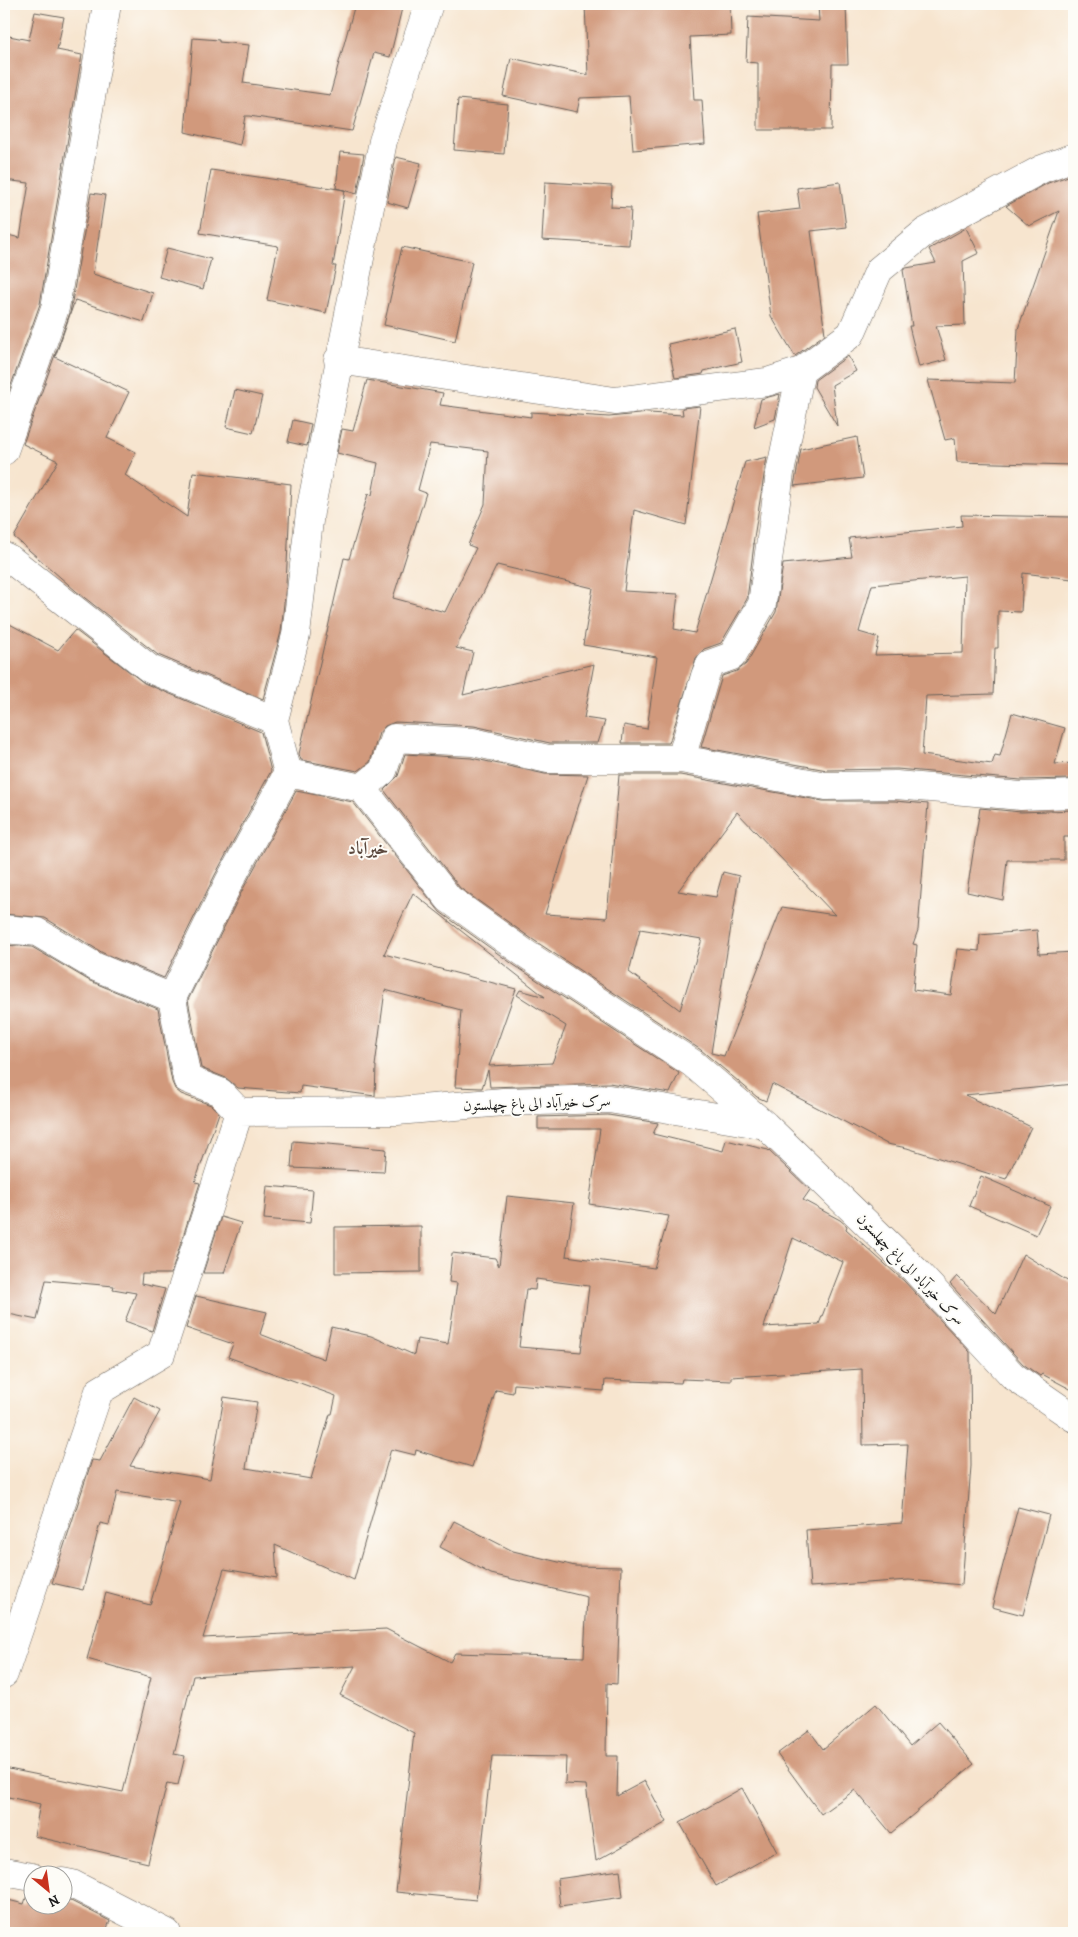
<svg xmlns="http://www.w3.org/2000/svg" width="1078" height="1937" font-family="Alegreya,Amiri,serif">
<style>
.building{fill:#d1997b;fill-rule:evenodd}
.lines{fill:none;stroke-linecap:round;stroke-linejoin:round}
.minor-casing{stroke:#69625b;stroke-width:29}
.minor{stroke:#fff;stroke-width:28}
.labels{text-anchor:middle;stroke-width:4;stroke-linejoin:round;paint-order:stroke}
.street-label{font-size:15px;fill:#1c1c1c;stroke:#fdfcf7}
.quarter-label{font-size:18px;font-weight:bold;fill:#5b483d;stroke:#fdfcf7}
</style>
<rect width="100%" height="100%" fill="#fdfcf7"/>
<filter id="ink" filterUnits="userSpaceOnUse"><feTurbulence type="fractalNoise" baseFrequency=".02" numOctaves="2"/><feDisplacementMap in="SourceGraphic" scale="10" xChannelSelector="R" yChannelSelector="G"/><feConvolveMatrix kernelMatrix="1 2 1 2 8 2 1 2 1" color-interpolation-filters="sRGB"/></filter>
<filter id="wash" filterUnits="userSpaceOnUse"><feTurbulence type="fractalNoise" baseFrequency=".0096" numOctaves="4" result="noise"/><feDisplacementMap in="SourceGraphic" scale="20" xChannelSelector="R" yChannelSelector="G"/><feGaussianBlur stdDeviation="1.12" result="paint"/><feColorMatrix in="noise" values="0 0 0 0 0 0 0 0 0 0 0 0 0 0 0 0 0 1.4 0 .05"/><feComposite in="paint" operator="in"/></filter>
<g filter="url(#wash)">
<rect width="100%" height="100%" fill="#f7e5cf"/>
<g id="blocks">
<path class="building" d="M 355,4 L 403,4 L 390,57 L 374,53 L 352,131 L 249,116 L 245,116 L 240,145 L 185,132 L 193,38 L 219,40 L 219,42 L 249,45 L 243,83 L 330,95 Z
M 585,4 L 730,4 L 731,35 L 690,37 L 694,100 L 702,100 L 705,144 L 633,150 L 629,96 L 580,98 L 577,112 L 503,96 L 511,58 L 588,75 Z
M 818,4 L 846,4 L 848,64 L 832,64 L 831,130 L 758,130 L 758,63 L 746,62 L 748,17 L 819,21 Z
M 35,12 L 64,17 L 57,50 L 82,55 L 40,304 L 4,405 L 4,234 L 20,238 L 29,183 L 4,180 L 4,35 L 29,40 Z
M 458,99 L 508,104 L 504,154 L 454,150 Z
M 340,152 L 364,154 L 357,194 L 336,188 Z
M 396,157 L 421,163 L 408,208 L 387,202 Z
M 211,170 L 345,190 L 333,266 L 336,266 L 326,313 L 267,300 L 278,246 L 200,233 Z
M 1074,174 L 1073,465 L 957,462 L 955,438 L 945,440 L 928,380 L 1015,383 L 1018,329 L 1059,211 L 1029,226 L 1006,206 L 1048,183 Z
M 545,182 L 612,186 L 611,207 L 631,208 L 629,245 L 542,240 Z
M 840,182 L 846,227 L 811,231 L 825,334 L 795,356 L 771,316 L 757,214 L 800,209 L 797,188 Z
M 91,193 L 105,195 L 93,274 L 153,293 L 144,322 L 75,300 L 55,357 L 129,392 L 107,438 L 136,452 L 125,475 L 187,517 L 193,472 L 291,484 L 286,584 L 281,632 L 263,699 L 158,655 L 76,591 L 14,537 L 58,461 L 23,444 L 70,313 Z
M 966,228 L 979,253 L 963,261 L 965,325 L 936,326 L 946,360 L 919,367 L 909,326 L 912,326 L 903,270 L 906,268 L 936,263 L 929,249 Z
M 402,247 L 472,262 L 455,341 L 384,325 Z
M 167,248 L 211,259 L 203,289 L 159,277 Z
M 735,329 L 742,362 L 704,371 L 703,374 L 675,378 L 668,344 Z
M 848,356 L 856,371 L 832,385 L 837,426 L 814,387 L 815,380 Z
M 367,380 L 443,393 L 440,405 L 531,417 L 531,412 L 609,417 L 649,413 L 683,415 L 682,408 L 700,406 L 686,525 L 634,510 L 624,591 L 678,594 L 674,629 L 695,633 L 745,462 L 767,457 L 753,544 L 754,544 L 747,599 L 721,643 L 704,649 L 696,658 L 669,743 L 622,743 L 624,725 L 647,729 L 657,657 L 583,645 L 593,588 L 497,565 L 456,648 L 473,652 L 463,695 L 594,664 L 584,718 L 605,721 L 598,743 L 550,743 L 474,726 L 395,722 L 385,726 L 379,733 L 370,762 L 358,771 L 301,760 L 299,754 L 344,558 L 349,559 L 368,494 L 372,495 L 378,463 L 337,453 L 342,429 L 353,431 ZM 430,444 L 488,451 L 485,504 L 468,545 L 476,548 L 445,612 L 393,598 L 426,493 L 418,490 Z
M 235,390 L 262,396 L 253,433 L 226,427 Z
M 780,394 L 775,419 L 754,427 L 761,399 Z
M 293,420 L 311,424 L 307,446 L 288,442 Z
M 857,437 L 863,478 L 794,486 L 801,449 Z
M 961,515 L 1072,517 L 1072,579 L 1023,573 L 1021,612 L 998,611 L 998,648 L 995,648 L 993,694 L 926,696 L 922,755 L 992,764 L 995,755 L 1000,756 L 1012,713 L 1065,728 L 1055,764 L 1074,763 L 1074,779 L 1021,780 L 897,769 L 827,770 L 701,747 L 722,676 L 737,671 L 746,664 L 776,612 L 783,564 L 852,557 L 849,538 L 962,526 ZM 965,576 L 963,653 L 875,655 L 879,638 L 859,632 L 872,585 Z
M 4,621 L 58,650 L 75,630 L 144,683 L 261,732 L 271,771 L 215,875 L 164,978 L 103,953 L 45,918 L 4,914 Z
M 405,754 L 471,758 L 545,774 L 588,775 L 545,914 L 607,918 L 619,775 L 680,775 L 823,801 L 895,801 L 928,804 L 918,930 L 913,944 L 917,945 L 913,990 L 951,995 L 958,949 L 979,951 L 980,935 L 1037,930 L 1039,954 L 1074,952 L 1074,1084 L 965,1095 L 1031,1127 L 1006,1179 L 907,1148 L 887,1144 L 772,1084 L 766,1101 L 757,1097 L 701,1050 L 532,939 L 460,888 L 384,790 L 398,776 ZM 737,812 L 835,915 L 782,907 L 724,1056 L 711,1053 L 739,876 L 723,872 L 716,897 L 678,891 ZM 640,929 L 702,939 L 680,1010 L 629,972 Z
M 296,791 L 353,802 L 440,912 L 514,965 L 679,1073 L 670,1093 L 609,1083 L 490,1087 L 488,1070 L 482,1088 L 455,1087 L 461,1010 L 385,990 L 375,1066 L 376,1066 L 375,1096 L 301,1086 L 300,1093 L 238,1088 L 226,1078 L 201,1068 L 188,1000 L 243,889 ZM 413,893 L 545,997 L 520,990 L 517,995 L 566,1026 L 552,1063 L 489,1066 L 516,989 L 384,954 Z
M 980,808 L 1021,812 L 1074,810 L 1074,837 L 1064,837 L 1064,860 L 1007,860 L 1003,900 L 967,892 Z
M 4,945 L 32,947 L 90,981 L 158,1009 L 172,1082 L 175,1089 L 181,1094 L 211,1105 L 219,1113 L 195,1182 L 200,1183 L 171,1274 L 142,1274 L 141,1284 L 165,1289 L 152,1331 L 125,1321 L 136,1293 L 113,1289 L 114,1286 L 46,1280 L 37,1320 L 4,1313 Z
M 608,1115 L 658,1123 L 653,1134 L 723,1151 L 726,1140 L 768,1150 L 810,1190 L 803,1200 L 840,1220 L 847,1226 L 846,1229 L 904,1281 L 970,1352 L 971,1466 L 962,1585 L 909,1580 L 810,1587 L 806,1530 L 902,1523 L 908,1444 L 863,1445 L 862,1369 L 731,1377 L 731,1381 L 682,1379 L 681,1383 L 605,1380 L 604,1391 L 514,1384 L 513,1393 L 496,1390 L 472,1467 L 416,1450 L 415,1455 L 391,1449 L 354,1580 L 275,1545 L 277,1578 L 224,1569 L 203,1638 L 386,1629 L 450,1662 L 455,1653 L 584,1657 L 587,1597 L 491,1574 L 440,1547 L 454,1521 L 513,1551 L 575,1566 L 621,1567 L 617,1684 L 607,1683 L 606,1756 L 618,1756 L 617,1796 L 645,1781 L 667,1822 L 596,1861 L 586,1785 L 565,1784 L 566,1757 L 492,1756 L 476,1900 L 396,1892 L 414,1733 L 340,1695 L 355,1666 L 193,1676 L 174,1754 L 185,1756 L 178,1785 L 167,1783 L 148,1863 L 34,1836 L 40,1804 L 4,1796 L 4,1768 L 123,1792 L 151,1677 L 87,1659 L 106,1593 L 150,1605 L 180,1502 L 117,1492 L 109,1525 L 100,1523 L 83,1590 L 52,1583 L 92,1460 L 100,1461 L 134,1397 L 160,1411 L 130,1466 L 210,1479 L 224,1397 L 257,1402 L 246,1468 L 311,1479 L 330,1414 L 332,1414 L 336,1396 L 228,1357 L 233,1344 L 186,1328 L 196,1296 L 267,1312 L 260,1334 L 324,1359 L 331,1327 L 371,1336 L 414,1355 L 417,1339 L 448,1344 L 457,1283 L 449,1282 L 452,1253 L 495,1258 L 499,1266 L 507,1196 L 574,1203 L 566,1256 L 654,1268 L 669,1216 L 589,1204 L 600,1129 L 538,1129 L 538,1117 ZM 793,1238 L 843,1262 L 819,1324 L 764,1327 ZM 536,1279 L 589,1286 L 581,1352 L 519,1347 L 526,1289 L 535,1290 Z
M 293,1141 L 386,1149 L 384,1172 L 291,1168 Z
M 981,1176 L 1050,1206 L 1036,1235 L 969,1206 Z
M 267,1186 L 313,1190 L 310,1223 L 264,1219 Z
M 221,1217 L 241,1223 L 224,1273 L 203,1273 Z
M 421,1226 L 421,1272 L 335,1273 L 335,1227 Z
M 1023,1254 L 1074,1285 L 1074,1391 L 1042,1374 L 1040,1376 L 1023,1364 L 950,1284 L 957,1276 L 996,1314 Z
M 1018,1507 L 1049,1515 L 1023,1615 L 992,1607 Z
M 876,1704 L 910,1746 L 938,1722 L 974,1764 L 891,1833 L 855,1790 L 821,1814 L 777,1754 L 809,1730 L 823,1749 Z
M 742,1788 L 777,1852 L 716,1886 L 680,1823 Z
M 620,1870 L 623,1897 L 560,1906 L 557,1879 Z
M 28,1892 L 32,1892 L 32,1904 L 62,1904 L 62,1898 L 67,1899 L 110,1921 L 105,1933 L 27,1933 L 4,1927 L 4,1899 L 24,1904 Z"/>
</g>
</g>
<g filter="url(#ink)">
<use href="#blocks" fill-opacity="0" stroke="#69625b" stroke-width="1"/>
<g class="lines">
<defs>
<path id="minor" d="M 338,360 L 615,401 L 767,382 L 801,371 L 851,334 L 879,270 L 925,232 L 1042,169 L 1074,157
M 4,451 L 55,308 L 107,4
M 4,556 L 10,559 L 150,669 L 274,720 L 288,773 L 362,788 L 449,899 L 523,952 L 692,1063 L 765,1125
M 274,720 L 296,635 L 310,512 L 383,141 L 429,4
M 681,759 L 705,676 L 710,664 L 732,656 L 762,604 L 780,473 L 801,371
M 362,788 L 383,771 L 394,738 L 473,742 L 548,759 L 681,759 L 826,786 L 896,785 L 1021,796 L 1074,794
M 4,929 L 37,932 L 96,967 L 172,998 L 187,1079 L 220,1092 L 239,1112 L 397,1111 L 503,1102 L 609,1099 L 765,1125 L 915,1270 L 1013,1376 L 1074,1418
M 172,998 L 229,882 L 288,773
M 4,1674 L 99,1391 L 161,1354 L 239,1112
M 4,1872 L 32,1877
M 62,1882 L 72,1884 L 167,1933"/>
</defs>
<use href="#minor" class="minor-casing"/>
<use href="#minor" class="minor"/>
</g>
</g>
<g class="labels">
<g class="street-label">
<text transform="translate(537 1103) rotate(-2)" y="5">سرک خیرآباد الی باغ چهلستون</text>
<text transform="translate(911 1269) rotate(46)" y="5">سرک خیرآباد الی باغ چهلستون</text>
</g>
<g class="quarter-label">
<text x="368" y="854">خیرآباد</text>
</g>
</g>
<rect width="1078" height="1937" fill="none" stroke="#fdfcf7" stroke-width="20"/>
<g transform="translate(48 1890) rotate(151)"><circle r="24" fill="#fdfcf7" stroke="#a3a29f"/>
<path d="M0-4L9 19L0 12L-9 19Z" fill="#c8321e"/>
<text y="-8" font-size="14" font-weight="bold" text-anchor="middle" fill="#1c1c1c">N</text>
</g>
</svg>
